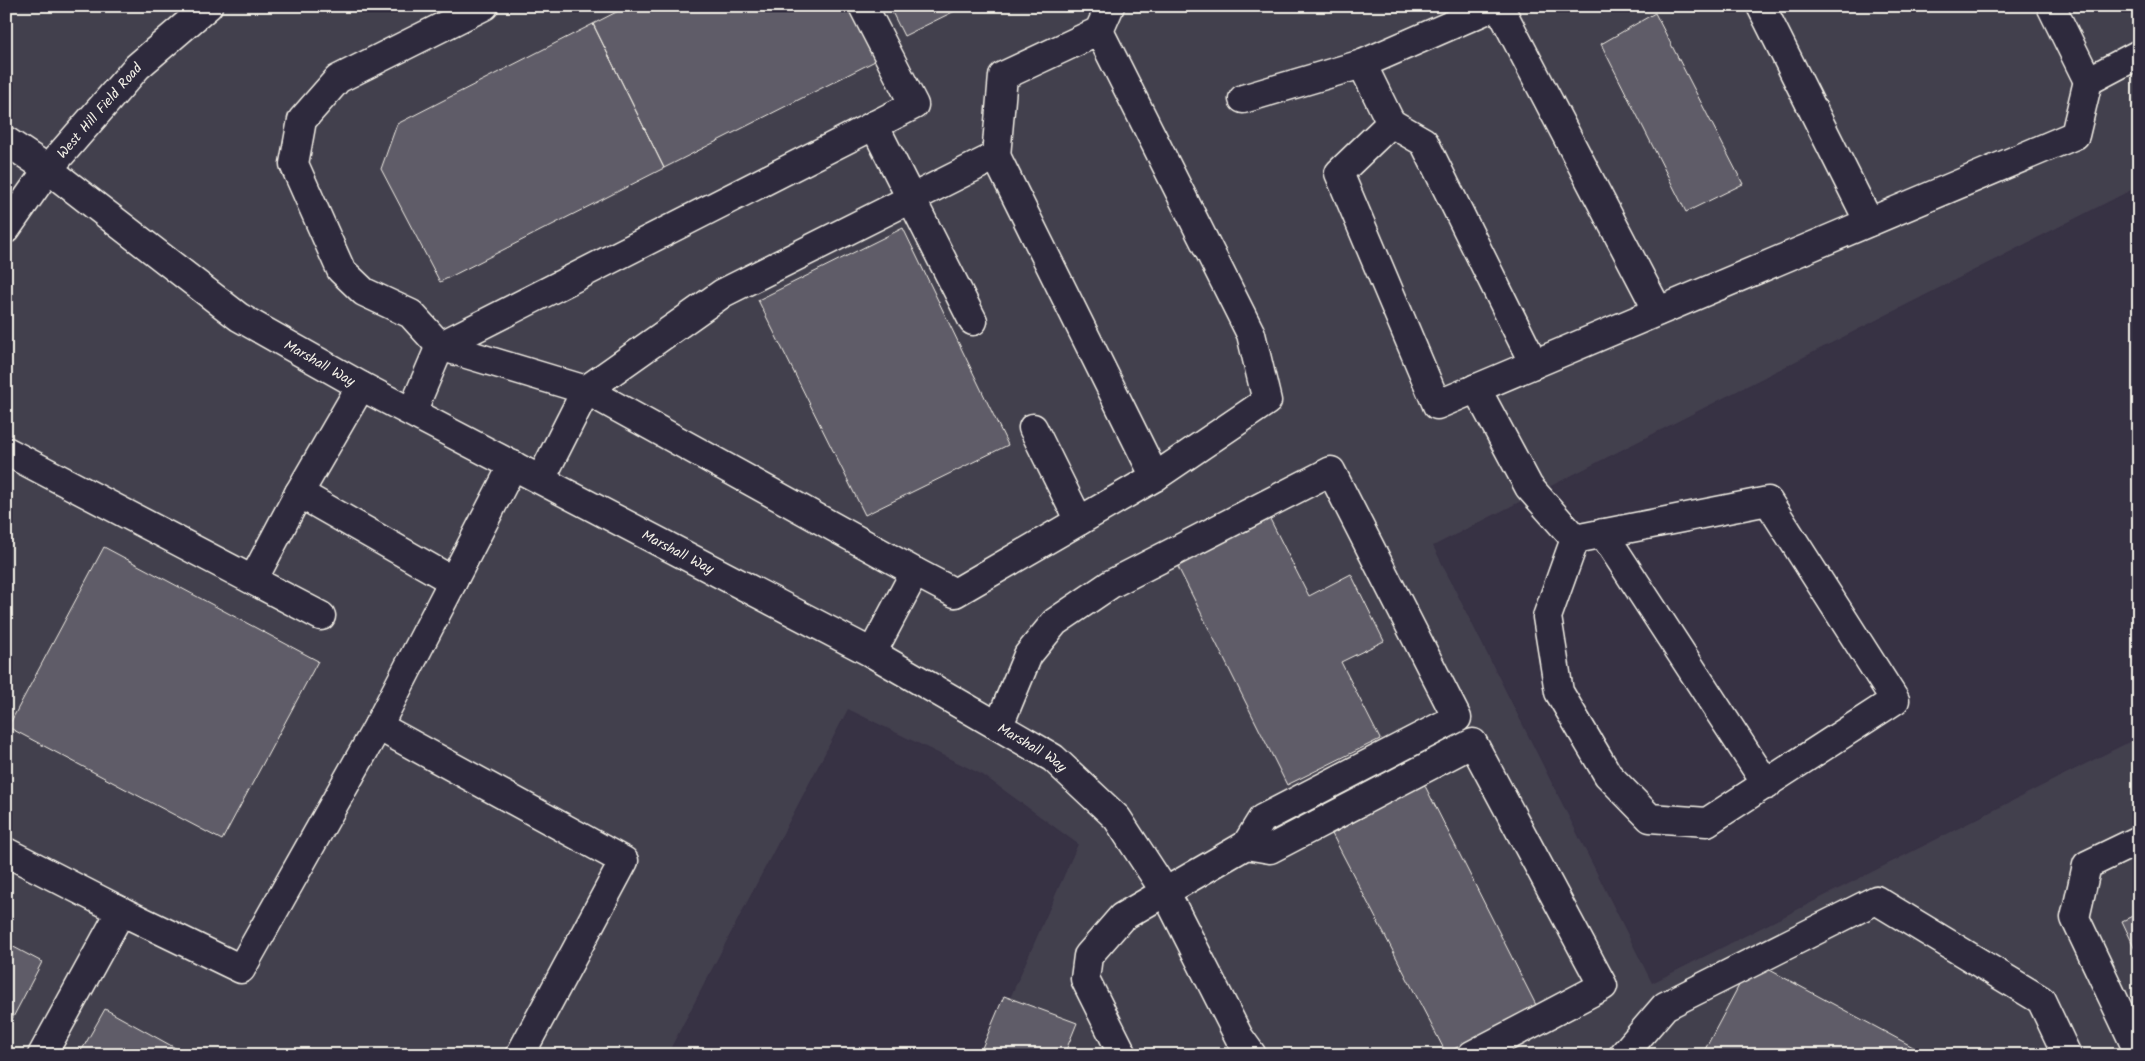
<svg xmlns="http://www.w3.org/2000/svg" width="2145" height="1061" font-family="Kalam,sans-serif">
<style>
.built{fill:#433f4e}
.building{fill:#5f5c67;stroke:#f4f1e8}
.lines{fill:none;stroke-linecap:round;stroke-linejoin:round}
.minor-casing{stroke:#f4f1e8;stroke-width:31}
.major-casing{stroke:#f4f1e8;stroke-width:31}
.minor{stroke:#2f2a3d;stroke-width:28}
.major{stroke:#2f2a3d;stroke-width:28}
.labels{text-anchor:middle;stroke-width:4;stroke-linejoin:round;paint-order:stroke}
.street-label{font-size:14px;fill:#f4f1e8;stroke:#2f2a3d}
</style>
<rect width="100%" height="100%" fill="#373244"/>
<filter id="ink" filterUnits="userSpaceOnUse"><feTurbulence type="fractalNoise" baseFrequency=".02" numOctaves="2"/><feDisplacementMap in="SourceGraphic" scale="10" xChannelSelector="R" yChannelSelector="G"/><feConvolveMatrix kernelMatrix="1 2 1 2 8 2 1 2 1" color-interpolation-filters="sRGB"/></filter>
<g filter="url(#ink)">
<path class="built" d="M 6,6 L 2139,6 L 2139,186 L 1433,546 L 1652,983 L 2139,737 L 2139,1055 L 985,1055 L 1078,844 L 983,775 L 848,709 L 667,1055 L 6,1055 Z"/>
<path class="building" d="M 628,6 L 850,6 L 877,60 L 664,168 L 593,24 Z
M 889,6 L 965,6 L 904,36 Z
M 1655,13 L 1743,184 L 1686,212 L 1601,44 Z
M 593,24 L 664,168 L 440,282 L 381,169 L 397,124 Z
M 903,228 L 1008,445 L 865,515 L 758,300 Z
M 1269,517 L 1309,596 L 1351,574 L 1384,641 L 1341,662 L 1380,739 L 1287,785 L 1176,563 Z
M 104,547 L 318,661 L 222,840 L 8,727 Z
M 1424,784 L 1537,1007 L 1446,1053 L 1332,834 Z
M 2139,913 L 2139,957 L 2122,921 Z
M 6,943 L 42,962 L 9,1025 L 6,1024 Z
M 1766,968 L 1928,1055 L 1702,1055 L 1744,976 Z
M 1004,996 L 1077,1023 L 1064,1055 L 979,1055 Z
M 105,1009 L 188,1055 L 79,1055 Z"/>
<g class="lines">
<defs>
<g id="minor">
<path d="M 484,6 L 338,79 L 302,120 L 294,164 L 341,270 L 364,292 L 411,314 L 440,346 L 586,390 L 915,572"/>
<path d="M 1499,6 L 1658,311"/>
<path d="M 1761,6 L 1869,222"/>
<path d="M 2051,6 L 2088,81 L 2139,54"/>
<path d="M 1362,64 L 1391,123 L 1339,173 L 1437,405 L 2075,135 L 2088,81"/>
<path d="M 1243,99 L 1362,64 L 1495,6"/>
<path d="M 1391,123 L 1424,142 L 1534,364"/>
<path d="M 874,125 L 973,321"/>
<path id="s1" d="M 6,141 L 48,169 L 239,317 L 361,386 L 872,653 L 1053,758 L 1117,818 L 1166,893 L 1239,1037 L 1252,1055"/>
<path d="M 996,156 L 1155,477"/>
<path d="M 1476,388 L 1529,487 L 1575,539 L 1768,501 L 1895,700 L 1707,822 L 1650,818 L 1608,775 L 1559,692 L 1547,617 L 1575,539"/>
<path d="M 412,412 L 440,346 L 914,105 L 863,6"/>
<path d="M 1033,428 L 1079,521"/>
<path d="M 6,451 L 321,616"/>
<path d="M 541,479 L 586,390 L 723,293 L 996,156 L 1003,76 L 1099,31 L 1110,6"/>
<path d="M 299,493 L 453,581"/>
<path d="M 1603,533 L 1767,785"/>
<path d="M 253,580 L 299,493 L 361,386"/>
<path d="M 872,653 L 915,572 L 955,593 L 1155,477 L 1267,401 L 1251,334 L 1099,31"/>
<path d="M 999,725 L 1028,655 L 1055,622 L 1111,584 L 1331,471 L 1457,718 L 1262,819 L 1246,845 L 1122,917 L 1088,956 L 1085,979 L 1123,1055"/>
<path d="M 378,726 L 624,861 L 520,1055"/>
<path d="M 2139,840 L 2087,865 L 2075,918 L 2139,1053"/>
<path d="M 1246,845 L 1270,849 L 1473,743 L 1603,986 L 1472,1055"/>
<path d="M 6,852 L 121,911 L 241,969 L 378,726 L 513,465"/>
<path d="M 42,1055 L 121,911"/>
<path d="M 1623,1055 L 1665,1006 L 1876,900 L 2041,1000 L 2067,1055"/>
</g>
<g id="major">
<path id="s2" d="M 6,229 L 48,169 L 137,67 L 208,6"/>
</g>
</defs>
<use href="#minor" class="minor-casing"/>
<use href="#major" class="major-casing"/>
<use href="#minor" class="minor"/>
<use href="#major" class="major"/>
</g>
</g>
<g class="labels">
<g class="street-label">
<text dy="5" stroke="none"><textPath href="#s2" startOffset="151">West Hill Field Road</textPath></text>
<text dy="5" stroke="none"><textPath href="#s1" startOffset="385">Marshall Way</textPath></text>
<text dy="5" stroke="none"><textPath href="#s1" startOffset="790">Marshall Way</textPath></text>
<text dy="5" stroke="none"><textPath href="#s1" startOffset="1195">Marshall Way</textPath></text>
</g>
</g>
<rect width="2145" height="1061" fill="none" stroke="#2f2a3d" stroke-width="25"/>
<rect x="12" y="12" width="2120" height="1036" fill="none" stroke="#f4f1e8" stroke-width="2" filter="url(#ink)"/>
</svg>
